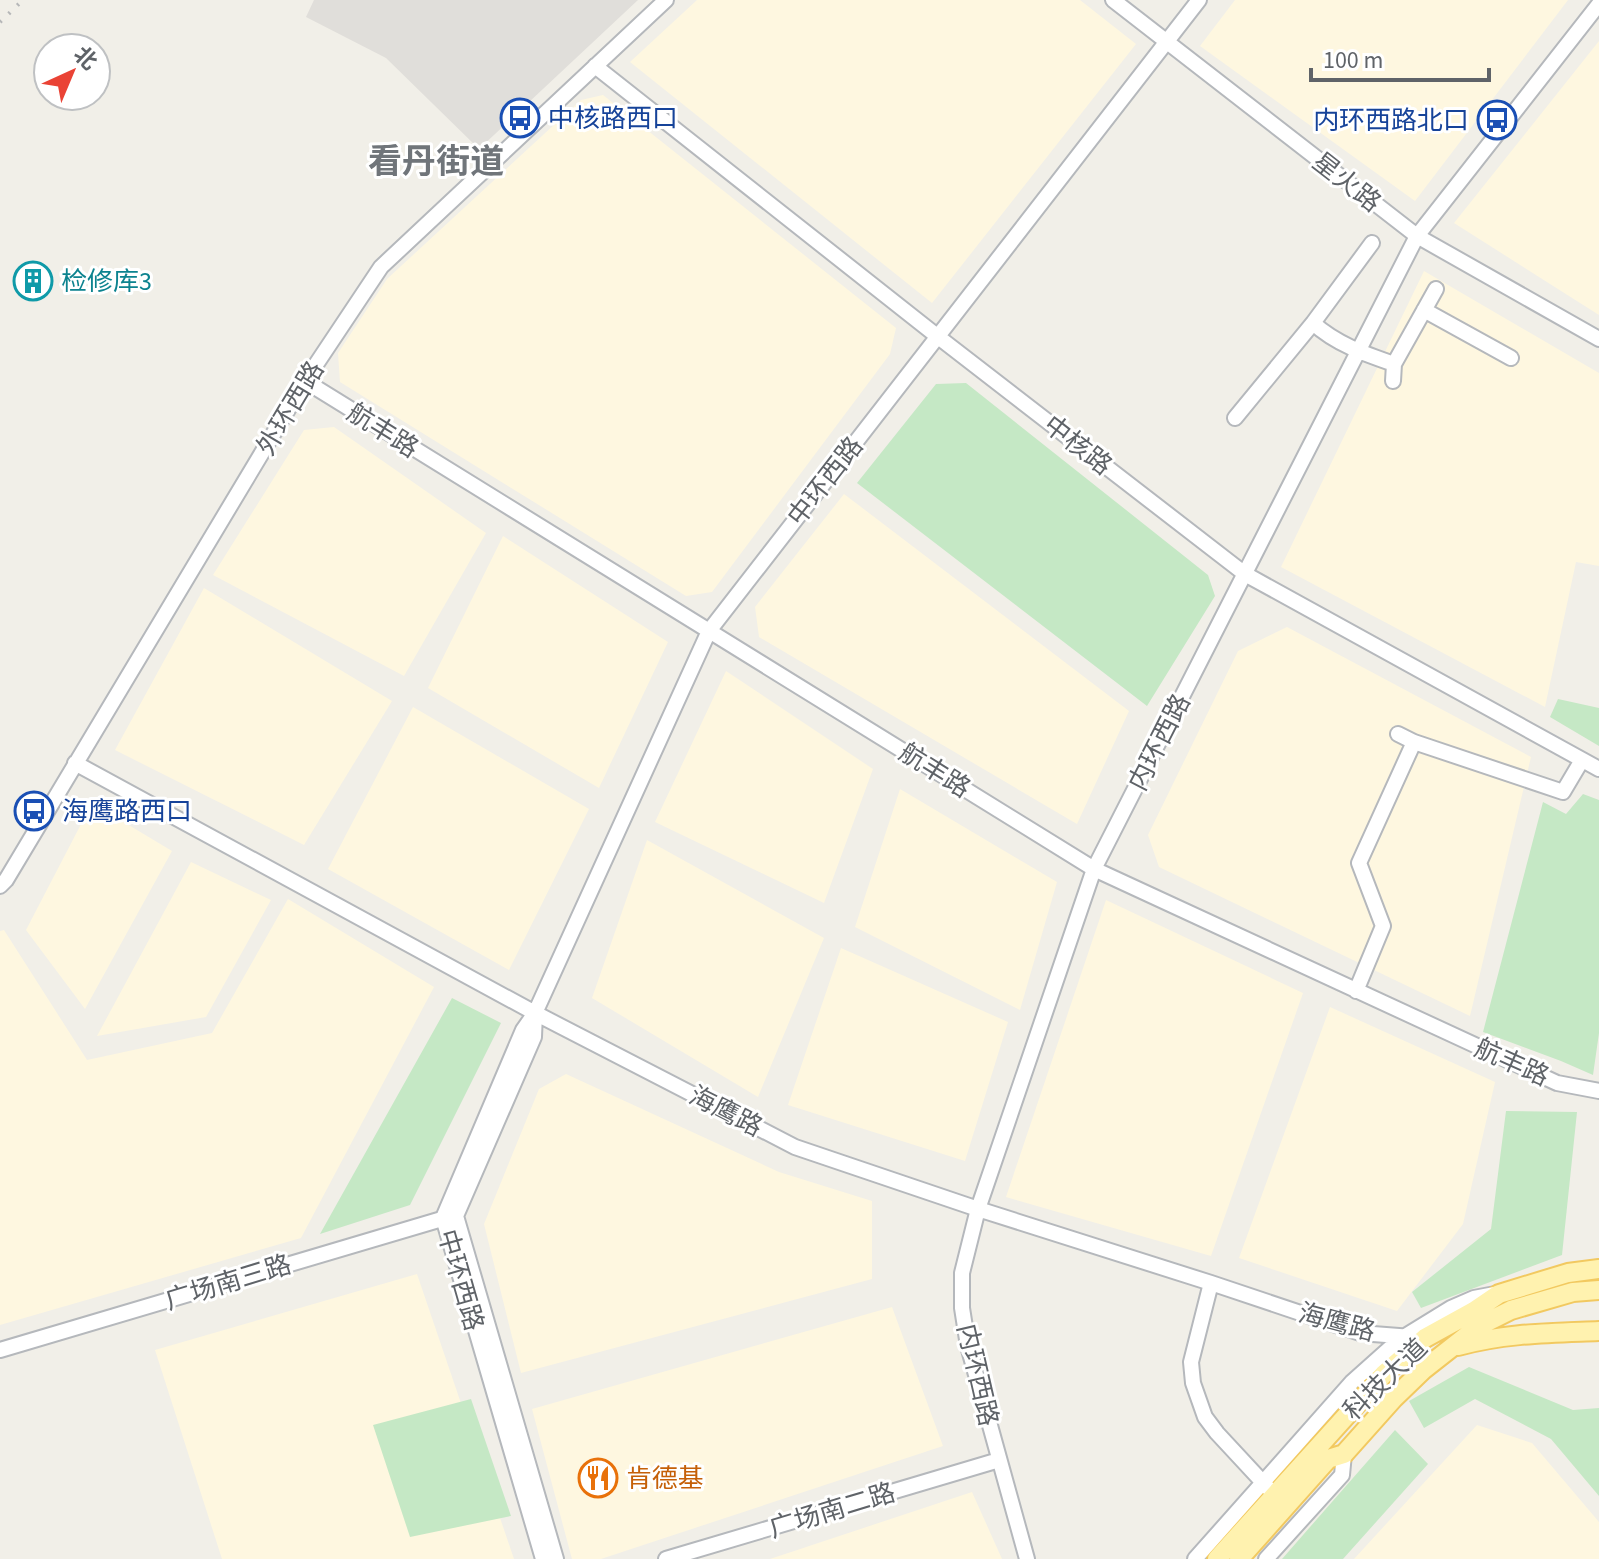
<svg xmlns="http://www.w3.org/2000/svg" width="1599" height="1559" font-family="'Source Sans 3','Noto Sans SC',sans-serif">
<style>
.commercial{fill:#fef7e0}
.industrial{fill:#e0deda}
.green{fill:#c5e8c5}
.lines{fill:none;stroke-linecap:round;stroke-linejoin:round}
.minor-casing{stroke:#b5b8bc;stroke-width:18}
.major-casing{stroke:#f2c960;stroke-width:22}
.minor{stroke:#fff;stroke-width:14}
.major{stroke:#fff2af;stroke-width:18}
.rail{stroke:#b6b7b8;stroke-width:4;stroke-dasharray:2 10;stroke-linecap:butt}
.labels{text-anchor:middle;stroke-width:6;stroke-linejoin:round;paint-order:stroke}
.transit-label{font-size:26px;fill:#164399;stroke:#fff;text-anchor:start}
.street-label{font-size:26px;fill:#5f6368;stroke:#fff}
.culture-label{font-size:26px;fill:#0d838f;stroke:#fff;text-anchor:start}
.food-label{font-size:26px;fill:#c56008;stroke:#fff;text-anchor:start}
.district-label{font-size:34px;font-weight:bold;fill:#70757a;stroke:#fff}
</style>
<rect width="100%" height="100%" fill="#f1efe8"/>
<path class="commercial" d="M 697,0 L 1080,0 L 1136,44 L 932,303 L 630,62 Z
M 1235,0 L 1568,0 L 1415,201 L 1200,46 Z
M 1599,41 L 1599,315 L 1454,223 Z
M 603,95 L 896,328 L 890,354 L 712,592 L 686,596 L 340,382 L 338,353 L 387,279 L 581,100 Z
M 1424,271 L 1599,373 L 1599,566 L 1576,562 L 1545,707 L 1281,567 Z
M 334,427 L 486,533 L 404,676 L 213,575 L 304,430 Z
M 844,494 L 1129,711 L 1077,824 L 759,637 L 755,607 Z
M 503,536 L 668,642 L 599,788 L 428,688 Z
M 204,588 L 392,701 L 304,845 L 115,750 Z
M 1287,627 L 1531,757 L 1470,1016 L 1159,867 L 1148,835 L 1238,651 Z
M 726,671 L 873,769 L 824,903 L 655,822 Z
M 413,707 L 589,809 L 509,970 L 328,869 Z
M 900,789 L 1057,882 L 1020,1010 L 855,927 Z
M 92,803 L 172,851 L 85,1009 L 26,930 Z
M 647,840 L 824,938 L 758,1097 L 592,998 Z
M 191,862 L 271,900 L 206,1017 L 97,1036 Z
M 288,899 L 434,987 L 301,1238 L 0,1325 L 0,931 L 4,930 L 87,1060 L 212,1033 Z
M 1106,900 L 1303,993 L 1211,1256 L 1006,1197 Z
M 841,948 L 1008,1022 L 965,1161 L 788,1105 Z
M 1330,1007 L 1495,1082 L 1463,1224 L 1397,1311 L 1239,1258 Z
M 566,1074 L 779,1172 L 872,1201 L 872,1279 L 521,1373 L 484,1224 L 539,1089 Z
M 417,1274 L 514,1559 L 222,1559 L 155,1350 Z
M 892,1307 L 943,1446 L 601,1559 L 572,1559 L 532,1409 Z
M 1477,1425 L 1532,1443 L 1599,1522 L 1599,1559 L 1354,1559 Z
M 972,1492 L 1002,1559 L 770,1559 Z"/>
<path class="industrial" d="M 314,0 L 638,0 L 479,149 L 386,58 L 306,17 Z"/>
<path class="green" d="M 966,383 L 1208,575 L 1215,596 L 1147,706 L 857,483 L 936,384 Z
M 1558,699 L 1599,708 L 1599,746 L 1550,717 Z
M 1583,794 L 1599,800 L 1599,1033 L 1593,1075 L 1561,1061 L 1483,1032 L 1543,802 L 1566,814 Z
M 452,998 L 501,1023 L 410,1205 L 320,1234 Z
M 1506,1111 L 1577,1112 L 1562,1255 L 1421,1308 L 1412,1292 L 1491,1229 Z
M 1469,1367 L 1573,1410 L 1599,1408 L 1599,1496 L 1551,1439 L 1475,1399 L 1424,1428 L 1409,1401 Z
M 471,1399 L 511,1516 L 410,1537 L 373,1425 Z
M 1395,1430 L 1428,1464 L 1343,1559 L 1282,1559 Z"/>
<g class="lines">
<defs>
<path id="minor" d="M 1113,0 L 1417,236 L 1599,339
M 595,66 L 937,336 L 1245,574 L 1599,769
M 1424,310 L 1511,358
M 1313,323 C 1336,344 1365,354 1394,364
M 305,381 L 1094,869 L 1557,1083 L 1599,1091
M 1393,381 L 1394,364 L 1436,289
M 1235,418 L 1313,323 L 1372,243
M 1398,734 L 1414,742 L 1563,792 L 1582,760
M 75,763 L 535,1013 L 795,1147 L 978,1209 L 1211,1283 L 1360,1333 L 1425,1338
M 0,886 L 6,880 L 305,381 L 381,267 L 666,0
M 1356,991 L 1383,926 L 1359,863 L 1414,742
M 535,1013 L 534,1037 L 456,1216 L 556,1559
M 1211,1283 L 1191,1362 L 1193,1383 L 1205,1417 L 1217,1433 L 1269,1489
M 0,1350 L 452,1216
M 543,1559 L 443,1218 L 523,1030 L 535,1013 L 709,631 L 1199,0
M 666,1559 L 999,1460
M 1027,1559 L 968,1346 L 962,1308 L 962,1273 L 978,1209 L 1094,869 L 1417,236 L 1599,4
M 1195,1559 L 1352,1382 L 1399,1340 L 1451,1308 L 1474,1298 L 1495,1294
M 1266,1559 L 1342,1475 L 1344,1454"/>
<path id="major" d="M 1458,1346 C 1505,1333 1551,1333 1599,1331
M 1217,1559 L 1384,1374 L 1425,1338 L 1474,1311 L 1499,1294 L 1568,1273 L 1599,1269
M 1239,1559 L 1328,1459 L 1344,1454 L 1394,1398 L 1423,1370 L 1479,1326 L 1511,1310 L 1573,1292 L 1599,1290"/>
</defs>
<use href="#minor" class="minor-casing"/>
<use href="#major" class="major-casing"/>
<use href="#minor" class="minor"/>
<use href="#major" class="major"/>
<path class="rail" d="M 0,22 L 23,0"/>
</g>
<defs>
<symbol id="bus-ring" viewBox="-11 -11 22 22"><circle r="9.5" fill="#fff" stroke="#1a4fb4" stroke-width="1.5"/><path d="M-5-6H5V4H4V6H2V4H-2V6H-4V4H-5ZM-3.5-4V0h7V-4ZM-3.5 1.2v1.5H-2V1.2ZM2 1.2v1.5H3.5V1.2Z" fill="#1a4fb4"/></symbol>
<symbol id="building-ring" viewBox="-11 -11 22 22"><circle r="9.5" fill="#fff" stroke="#0f9aa8" stroke-width="1.5"/><path d="M-4-6H4V6H1V3H-1V6H-4ZM-2.5-4.3h1.7v1.8h-1.7ZM.8-4.3h1.7v1.8H.8ZM-2.5-1h1.7V.8h-1.7ZM.8-1h1.7V.8H.8Z" fill="#0f9aa8"/></symbol>
<symbol id="restaurant-ring" viewBox="-11 -11 22 22"><circle r="9.5" fill="#fff" stroke="#e8710a" stroke-width="1.5"/><path d="M-5-6h1v4h1v-4h1v4h1v-4h1v5L-1.5 .5V6h-2V.5L-5-1ZM5-6V6H3V1.5H1.5Q1.5-4 5-6Z" fill="#e8710a"/></symbol>
</defs>
<g fill-rule="evenodd">
<use href="#bus-ring" x="498" y="96" width="44" height="44"/>
<use href="#bus-ring" x="1475" y="98" width="44" height="44"/>
<use href="#building-ring" x="11" y="259" width="44" height="44"/>
<use href="#bus-ring" x="12" y="789" width="44" height="44"/>
<use href="#restaurant-ring" x="576" y="1456" width="44" height="44"/>
</g>
<g class="labels">
<g class="transit-label">
<text x="548" y="127">中核路西口</text>
<text x="1469" y="129" text-anchor="end">内环西路北口</text>
<text x="62" y="820">海鹰路西口</text>
</g>
<g class="street-label">
<text transform="translate(1347 182) rotate(38)" y="9">星火路</text>
<text transform="translate(290 408) rotate(-59)" y="9">外环西路</text>
<text transform="translate(383 430) rotate(32)" y="9">航丰路</text>
<text transform="translate(1078 445) rotate(38)" y="9">中核路</text>
<text transform="translate(825 481) rotate(-52)" y="9">中环西路</text>
<text transform="translate(1159 742) rotate(-63)" y="9">内环西路</text>
<text transform="translate(935 770) rotate(32)" y="9">航丰路</text>
<text transform="translate(1512 1062) rotate(24)" y="9">航丰路</text>
<text transform="translate(726 1111) rotate(27)" y="9">海鹰路</text>
<text transform="translate(461 1280) rotate(74)" y="9">中环西路</text>
<text transform="translate(228 1282) rotate(-17)" y="9">广场南三路</text>
<text transform="translate(1337 1322) rotate(15)" y="9">海鹰路</text>
<text transform="translate(978 1375) rotate(77)" y="9">内环西路</text>
<text transform="translate(1385 1379) rotate(-44)" y="9">科技大道</text>
<text transform="translate(832 1510) rotate(-17)" y="9">广场南二路</text>
</g>
<g class="culture-label">
<text x="61" y="290">检修库3</text>
</g>
<g class="food-label">
<text x="626" y="1487">肯德基</text>
</g>
<g class="district-label">
<text x="436" y="173">看丹街道</text>
</g>
</g>
<g transform="translate(72 72) rotate(44)"><circle r="38" fill="#ffffff" stroke="#bfc1c3" stroke-width="2"/>
<path d="M0-6L14 30L0 20L-14 30Z" fill="#ea4335"/>
<text y="-12" font-size="22" font-weight="bold" text-anchor="middle" fill="#5f6368">北</text>
</g>
<path d="M1311 68v12h178v-12" fill="none" stroke="#5f6368" stroke-width="4"/>
<text x="1323" y="68" font-size="24" fill="#5f6368" stroke="#ffffff" stroke-width="6" paint-order="stroke">100 m</text>
</svg>
